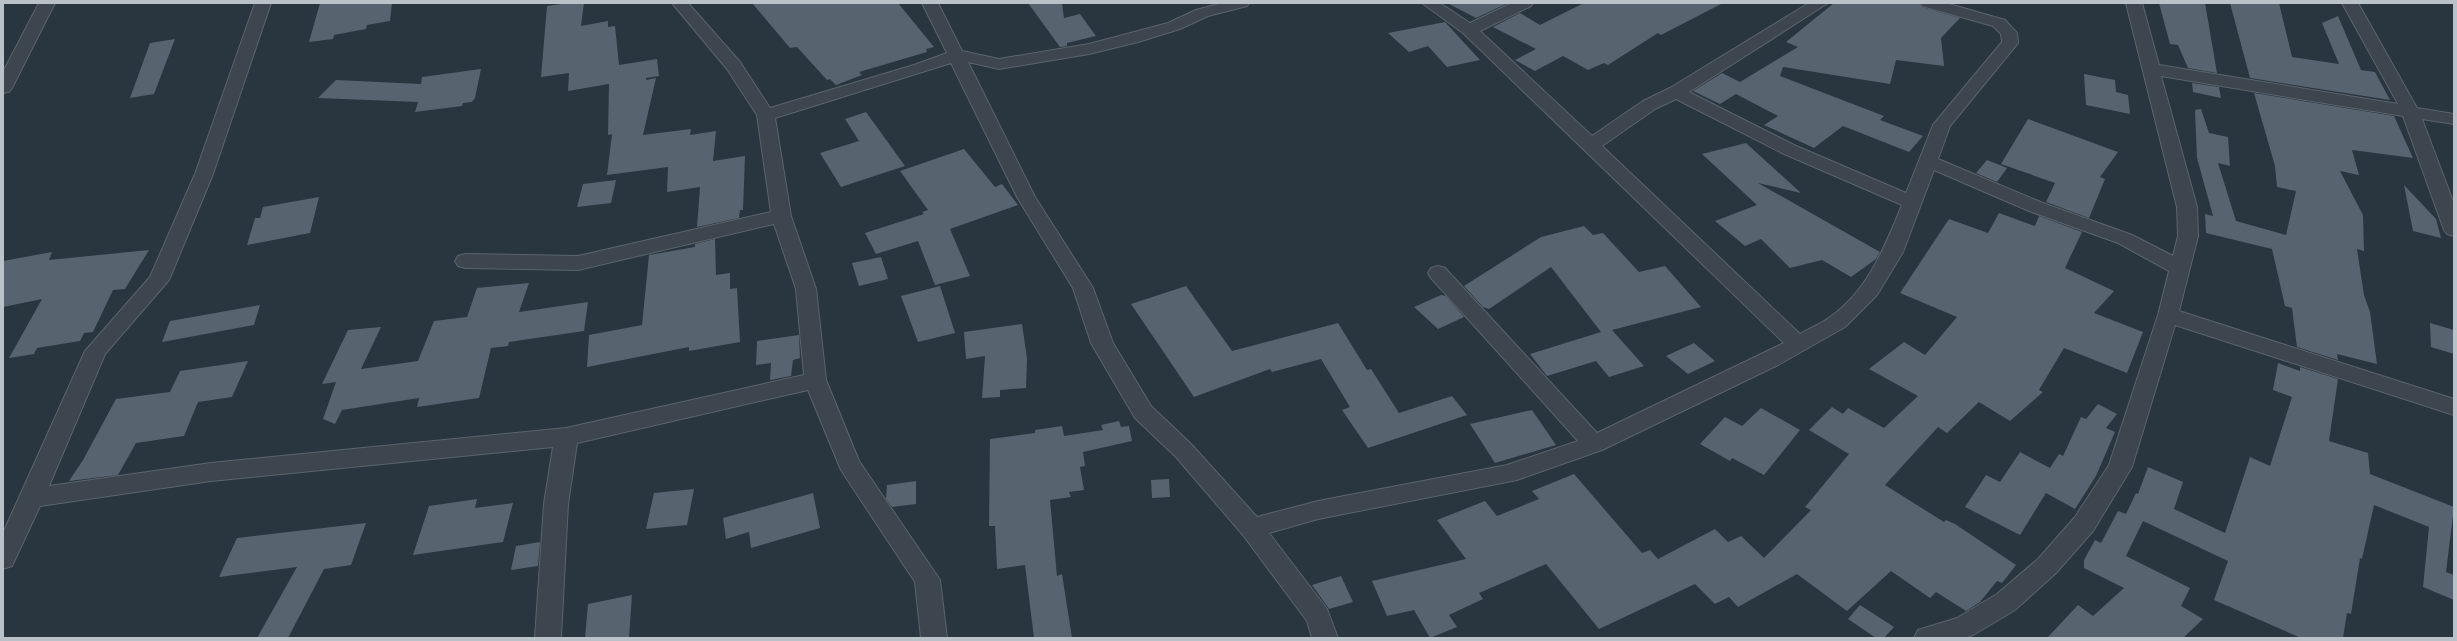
<svg xmlns="http://www.w3.org/2000/svg" width="2457" height="641" font-family="'Alegreya Sans',sans-serif">
<style>
.building{fill:#57636e}
.lines{fill:none;stroke-linecap:round;stroke-linejoin:round}
.street-casing{stroke:#5a646c;stroke-width:2}
.street{fill:#3d464f;fill-rule:evenodd}
</style>
<rect width="100%" height="100%" fill="#29353f"/>
<path class="building" d="M 320,3 L 392,3 L 390,21 L 367,25 L 366,29 L 334,35 L 333,39 L 309,42 Z
M 569,3 L 584,3 L 581,26 L 608,21 L 608,27 L 615,26 L 619,65 L 657,59 L 659,76 L 646,78 L 646,80 L 656,78 L 643,135 L 691,129 L 690,135 L 716,131 L 713,161 L 745,156 L 743,210 L 740,210 L 739,218 L 697,227 L 700,187 L 667,192 L 668,167 L 607,175 L 612,134 L 608,135 L 609,84 L 568,91 L 569,73 L 541,77 L 547,6 Z
M 752,3 L 898,3 L 934,47 L 926,49 L 927,52 L 859,72 L 862,75 L 836,85 L 830,79 L 827,80 L 797,47 L 790,48 Z
M 1028,3 L 1062,3 L 1064,18 L 1080,14 L 1096,36 L 1067,43 L 1067,46 L 1060,47 Z
M 1447,3 L 1504,3 L 1506,4 L 1476,18 Z
M 1584,3 L 1723,3 L 1661,35 L 1658,33 L 1608,65 L 1604,63 L 1588,70 L 1563,56 L 1535,71 L 1515,60 L 1536,49 L 1493,27 L 1520,13 L 1540,25 Z
M 1834,3 L 1919,3 L 1922,7 L 1960,18 L 1941,38 L 1944,66 L 1896,60 L 1890,84 L 1783,67 L 1780,76 L 1884,116 L 1880,120 L 1923,136 L 1909,152 L 1843,126 L 1814,148 L 1764,125 L 1778,116 L 1736,94 L 1720,104 L 1693,91 L 1722,73 L 1740,82 L 1798,47 L 1786,42 Z
M 2159,3 L 2205,3 L 2217,73 L 2188,68 L 2178,45 L 2170,44 Z
M 2230,3 L 2279,3 L 2292,57 L 2339,64 L 2322,23 L 2338,16 L 2361,70 L 2375,72 L 2390,100 L 2250,78 Z
M 1445,22 L 1480,60 L 1447,67 L 1428,46 L 1409,52 L 1388,33 Z
M 175,39 L 154,94 L 130,98 L 150,43 Z
M 481,69 L 475,98 L 472,102 L 463,103 L 462,106 L 415,112 L 418,102 L 318,98 L 336,80 L 421,84 L 422,77 Z
M 2084,74 L 2115,80 L 2116,92 L 2128,95 L 2130,114 L 2086,105 Z
M 2192,83 L 2219,87 L 2221,98 L 2193,92 Z
M 2254,93 L 2394,116 L 2413,158 L 2352,150 L 2359,175 L 2340,171 L 2363,215 L 2364,251 L 2357,249 L 2364,295 L 2370,312 L 2377,364 L 2337,354 L 2338,360 L 2297,347 L 2292,308 L 2285,306 L 2272,249 L 2206,233 L 2205,214 L 2213,216 L 2197,158 L 2195,110 L 2201,109 L 2209,133 L 2228,137 L 2230,166 L 2218,163 L 2236,221 L 2286,235 L 2296,191 L 2277,187 L 2275,166 Z
M 866,112 L 905,166 L 841,187 L 820,153 L 859,141 L 845,119 Z
M 2028,119 L 2118,152 L 2100,177 L 2105,179 L 2089,218 L 2046,202 L 2055,183 L 2001,164 Z
M 1746,143 L 1801,193 L 1758,183 L 1880,252 L 1876,259 L 1851,277 L 1822,260 L 1790,268 L 1761,239 L 1745,246 L 1715,221 L 1757,205 L 1702,154 Z
M 964,149 L 995,187 L 1002,184 L 1018,205 L 950,229 L 970,276 L 935,285 L 918,241 L 876,254 L 865,233 L 924,214 L 922,212 L 928,210 L 900,171 Z
M 1987,160 L 2007,168 L 1997,182 L 1976,173 Z
M 616,180 L 611,203 L 577,207 L 583,184 Z
M 2404,185 L 2436,219 L 2441,238 L 2413,231 Z
M 319,197 L 310,233 L 247,245 L 255,218 L 260,218 L 263,207 Z
M 1999,213 L 2035,226 L 2039,216 L 2082,232 L 2065,268 L 2114,291 L 2094,313 L 2143,332 L 2127,373 L 2064,348 L 2039,390 L 2043,392 L 2010,421 L 1979,402 L 1947,433 L 1938,427 L 1885,485 L 1944,522 L 1946,520 L 1955,524 L 2016,565 L 2002,583 L 1997,581 L 1980,602 L 1966,611 L 1936,592 L 1930,598 L 1891,571 L 1847,611 L 1797,574 L 1738,607 L 1729,597 L 1715,604 L 1695,584 L 1599,629 L 1546,564 L 1479,593 L 1483,599 L 1449,615 L 1457,627 L 1430,638 L 1414,610 L 1387,616 L 1372,581 L 1466,559 L 1437,520 L 1485,501 L 1497,516 L 1539,499 L 1532,491 L 1574,474 L 1642,553 L 1650,550 L 1658,559 L 1715,529 L 1728,542 L 1741,536 L 1764,558 L 1811,510 L 1805,507 L 1849,454 L 1809,430 L 1832,407 L 1843,414 L 1848,408 L 1884,428 L 1918,396 L 1869,369 L 1904,342 L 1925,355 L 1957,317 L 1900,293 L 1949,219 L 1988,233 Z
M 1584,226 L 1593,235 L 1603,233 L 1639,272 L 1665,266 L 1701,307 L 1612,330 L 1644,366 L 1609,377 L 1596,361 L 1547,376 L 1530,354 L 1601,332 L 1551,267 L 1489,309 L 1483,307 L 1464,286 L 1541,237 Z
M 715,239 L 716,275 L 730,273 L 730,289 L 737,288 L 740,342 L 689,351 L 689,347 L 587,367 L 589,335 L 642,325 L 649,255 L 695,247 L 695,244 Z
M 149,250 L 125,289 L 113,290 L 93,332 L 84,333 L 80,341 L 37,348 L 34,354 L 9,358 L 42,299 L 3,307 L 3,261 L 52,252 L 49,260 Z
M 881,257 L 888,279 L 859,286 L 852,263 Z
M 529,283 L 519,312 L 588,302 L 584,331 L 509,342 L 508,346 L 491,348 L 479,398 L 417,407 L 419,398 L 342,410 L 335,424 L 323,419 L 336,382 L 322,384 L 348,330 L 381,327 L 361,369 L 418,361 L 434,321 L 467,317 L 477,288 Z
M 940,286 L 955,333 L 918,342 L 901,296 Z
M 1186,286 L 1232,351 L 1338,323 L 1367,370 L 1371,369 L 1399,413 L 1452,396 L 1467,415 L 1368,448 L 1342,410 L 1350,407 L 1321,359 L 1272,372 L 1270,369 L 1194,397 L 1131,304 Z
M 1441,295 L 1446,296 L 1464,317 L 1438,329 L 1414,307 Z
M 260,305 L 254,325 L 162,342 L 170,321 Z
M 2430,323 L 2454,330 L 2454,354 L 2431,347 Z
M 1022,324 L 1027,358 L 1026,388 L 1000,390 L 1000,397 L 982,398 L 985,356 L 966,359 L 964,332 Z
M 799,335 L 800,358 L 793,360 L 791,376 L 770,380 L 771,363 L 756,365 L 757,341 Z
M 1694,343 L 1715,361 L 1688,374 L 1666,356 Z
M 248,361 L 232,397 L 198,402 L 184,436 L 136,443 L 118,475 L 69,481 L 83,460 L 116,399 L 170,392 L 180,371 Z
M 2278,363 L 2300,371 L 2300,367 L 2338,379 L 2329,441 L 2368,453 L 2370,474 L 2454,507 L 2446,572 L 2454,575 L 2454,600 L 2423,587 L 2429,527 L 2374,505 L 2362,559 L 2360,558 L 2351,614 L 2347,613 L 2343,638 L 2301,638 L 2214,600 L 2228,561 L 2143,521 L 2126,556 L 2190,588 L 2181,606 L 2203,619 L 2183,638 L 2047,638 L 2078,605 L 2093,616 L 2124,588 L 2084,568 L 2084,560 L 2095,540 L 2101,543 L 2118,511 L 2126,514 L 2136,493 L 2138,494 L 2148,467 L 2183,482 L 2174,509 L 2225,533 L 2250,457 L 2270,466 L 2292,397 L 2273,390 Z
M 2098,404 L 2117,414 L 2106,428 L 2115,432 L 2096,476 L 2075,509 L 2046,493 L 2020,535 L 1965,507 L 1986,475 L 2000,482 L 2020,452 L 2050,468 L 2059,454 L 2063,456 L 2081,417 L 2086,419 Z
M 1761,408 L 1800,430 L 1764,475 L 1732,458 L 1730,461 L 1700,444 L 1725,417 L 1742,426 Z
M 1532,410 L 1556,445 L 1495,463 L 1470,424 Z
M 1119,421 L 1121,427 L 1129,426 L 1132,441 L 1083,452 L 1085,466 L 1080,467 L 1084,490 L 1069,492 L 1071,497 L 1050,500 L 1057,576 L 1062,574 L 1072,638 L 1034,638 L 1025,565 L 997,569 L 995,526 L 989,526 L 990,439 L 1035,433 L 1035,430 L 1062,426 L 1064,436 L 1103,430 L 1101,425 Z
M 1169,479 L 1170,497 L 1152,498 L 1151,480 Z
M 916,481 L 916,504 L 892,507 L 886,499 L 887,485 Z
M 694,489 L 687,525 L 646,529 L 654,493 Z
M 813,493 L 820,528 L 751,548 L 749,532 L 726,539 L 723,518 Z
M 477,499 L 475,508 L 513,503 L 503,542 L 413,555 L 429,506 Z
M 366,523 L 351,565 L 324,569 L 288,638 L 257,638 L 297,567 L 219,577 L 237,538 Z
M 540,542 L 538,566 L 511,570 L 516,546 Z
M 1341,576 L 1353,602 L 1329,609 L 1312,585 Z
M 632,595 L 629,638 L 585,638 L 588,604 Z
M 1860,605 L 1894,627 L 1884,638 L 1876,638 L 1848,619 Z"/>
<g class="lines">
<defs>
<path id="street" d="M 39,3 L 55,3 L 12,88 L 9,92 L 3,93 L 3,72 Z
M 255,3 L 271,3 L 213,174 L 169,280 L 105,354 L 49,486 L 211,463 L 566,428 L 804,375 L 796,289 L 774,224 L 578,270 L 465,268 L 458,266 L 455,261 L 458,256 L 465,254 L 578,256 L 771,212 L 757,115 L 727,69 L 672,3 L 688,3 L 740,62 L 770,108 L 914,65 L 947,53 L 922,3 L 938,3 L 962,51 L 999,59 L 1089,44 L 1168,23 L 1196,10 L 1222,3 L 1249,3 L 1247,6 L 1208,16 L 1180,29 L 1138,42 L 1089,54 L 999,69 L 968,62 L 1035,197 L 1093,288 L 1113,343 L 1151,406 L 1192,445 L 1257,517 L 1318,501 L 1507,465 L 1578,441 L 1431,278 L 1428,273 L 1431,268 L 1438,266 L 1445,268 L 1597,433 L 1784,343 L 1489,58 L 1463,33 L 1422,3 L 1440,3 L 1470,23 L 1512,3 L 1533,3 L 1531,6 L 1480,31 L 1592,136 L 1643,101 L 1670,88 L 1809,3 L 1828,3 L 1689,92 L 1794,145 L 1906,193 L 1933,125 L 2002,42 L 2001,34 L 1993,26 L 1922,6 L 1920,3 L 1946,3 L 2005,20 L 2017,33 L 2018,43 L 1950,126 L 1938,159 L 2043,203 L 2132,235 L 2173,256 L 2178,236 L 2177,207 L 2126,3 L 2142,3 L 2159,65 L 2398,104 L 2342,3 L 2358,3 L 2417,108 L 2454,114 L 2454,124 L 2422,119 L 2454,204 L 2454,236 L 2447,234 L 2444,230 L 2403,116 L 2161,76 L 2197,207 L 2198,236 L 2179,311 L 2454,399 L 2454,415 L 2175,325 L 2132,467 L 2093,531 L 2056,573 L 2015,610 L 1973,635 L 1964,638 L 1914,638 L 1918,630 L 1957,618 L 1997,594 L 2038,559 L 2075,517 L 2109,465 L 2158,315 L 2169,271 L 2118,243 L 2029,211 L 1934,170 L 1903,252 L 1877,295 L 1845,327 L 1778,365 L 1602,450 L 1517,480 L 1318,519 L 1269,533 L 1327,609 L 1338,638 L 1312,638 L 1307,621 L 1243,535 L 1176,457 L 1135,418 L 1091,343 L 1073,288 L 1017,197 L 951,63 L 775,118 L 791,216 L 816,289 L 826,380 L 859,461 L 940,580 L 947,638 L 921,638 L 915,582 L 841,470 L 808,390 L 577,443 L 568,504 L 561,638 L 535,638 L 544,504 L 553,447 L 211,481 L 40,506 L 12,566 L 3,569 L 3,533 L 85,351 L 150,277 L 195,174 ZM 1676,99 L 1782,153 L 1902,205 C 1885,246 1868,291 1830,317 C 1821,324 1810,328 1800,334 L 1602,146 L 1655,109 Z"/>
</defs>
<use href="#street" class="street-casing"/>
<use href="#street" class="street"/>
</g>
<rect width="2457" height="641" fill="none" stroke="#b9c1c9" stroke-width="8"/>
</svg>
